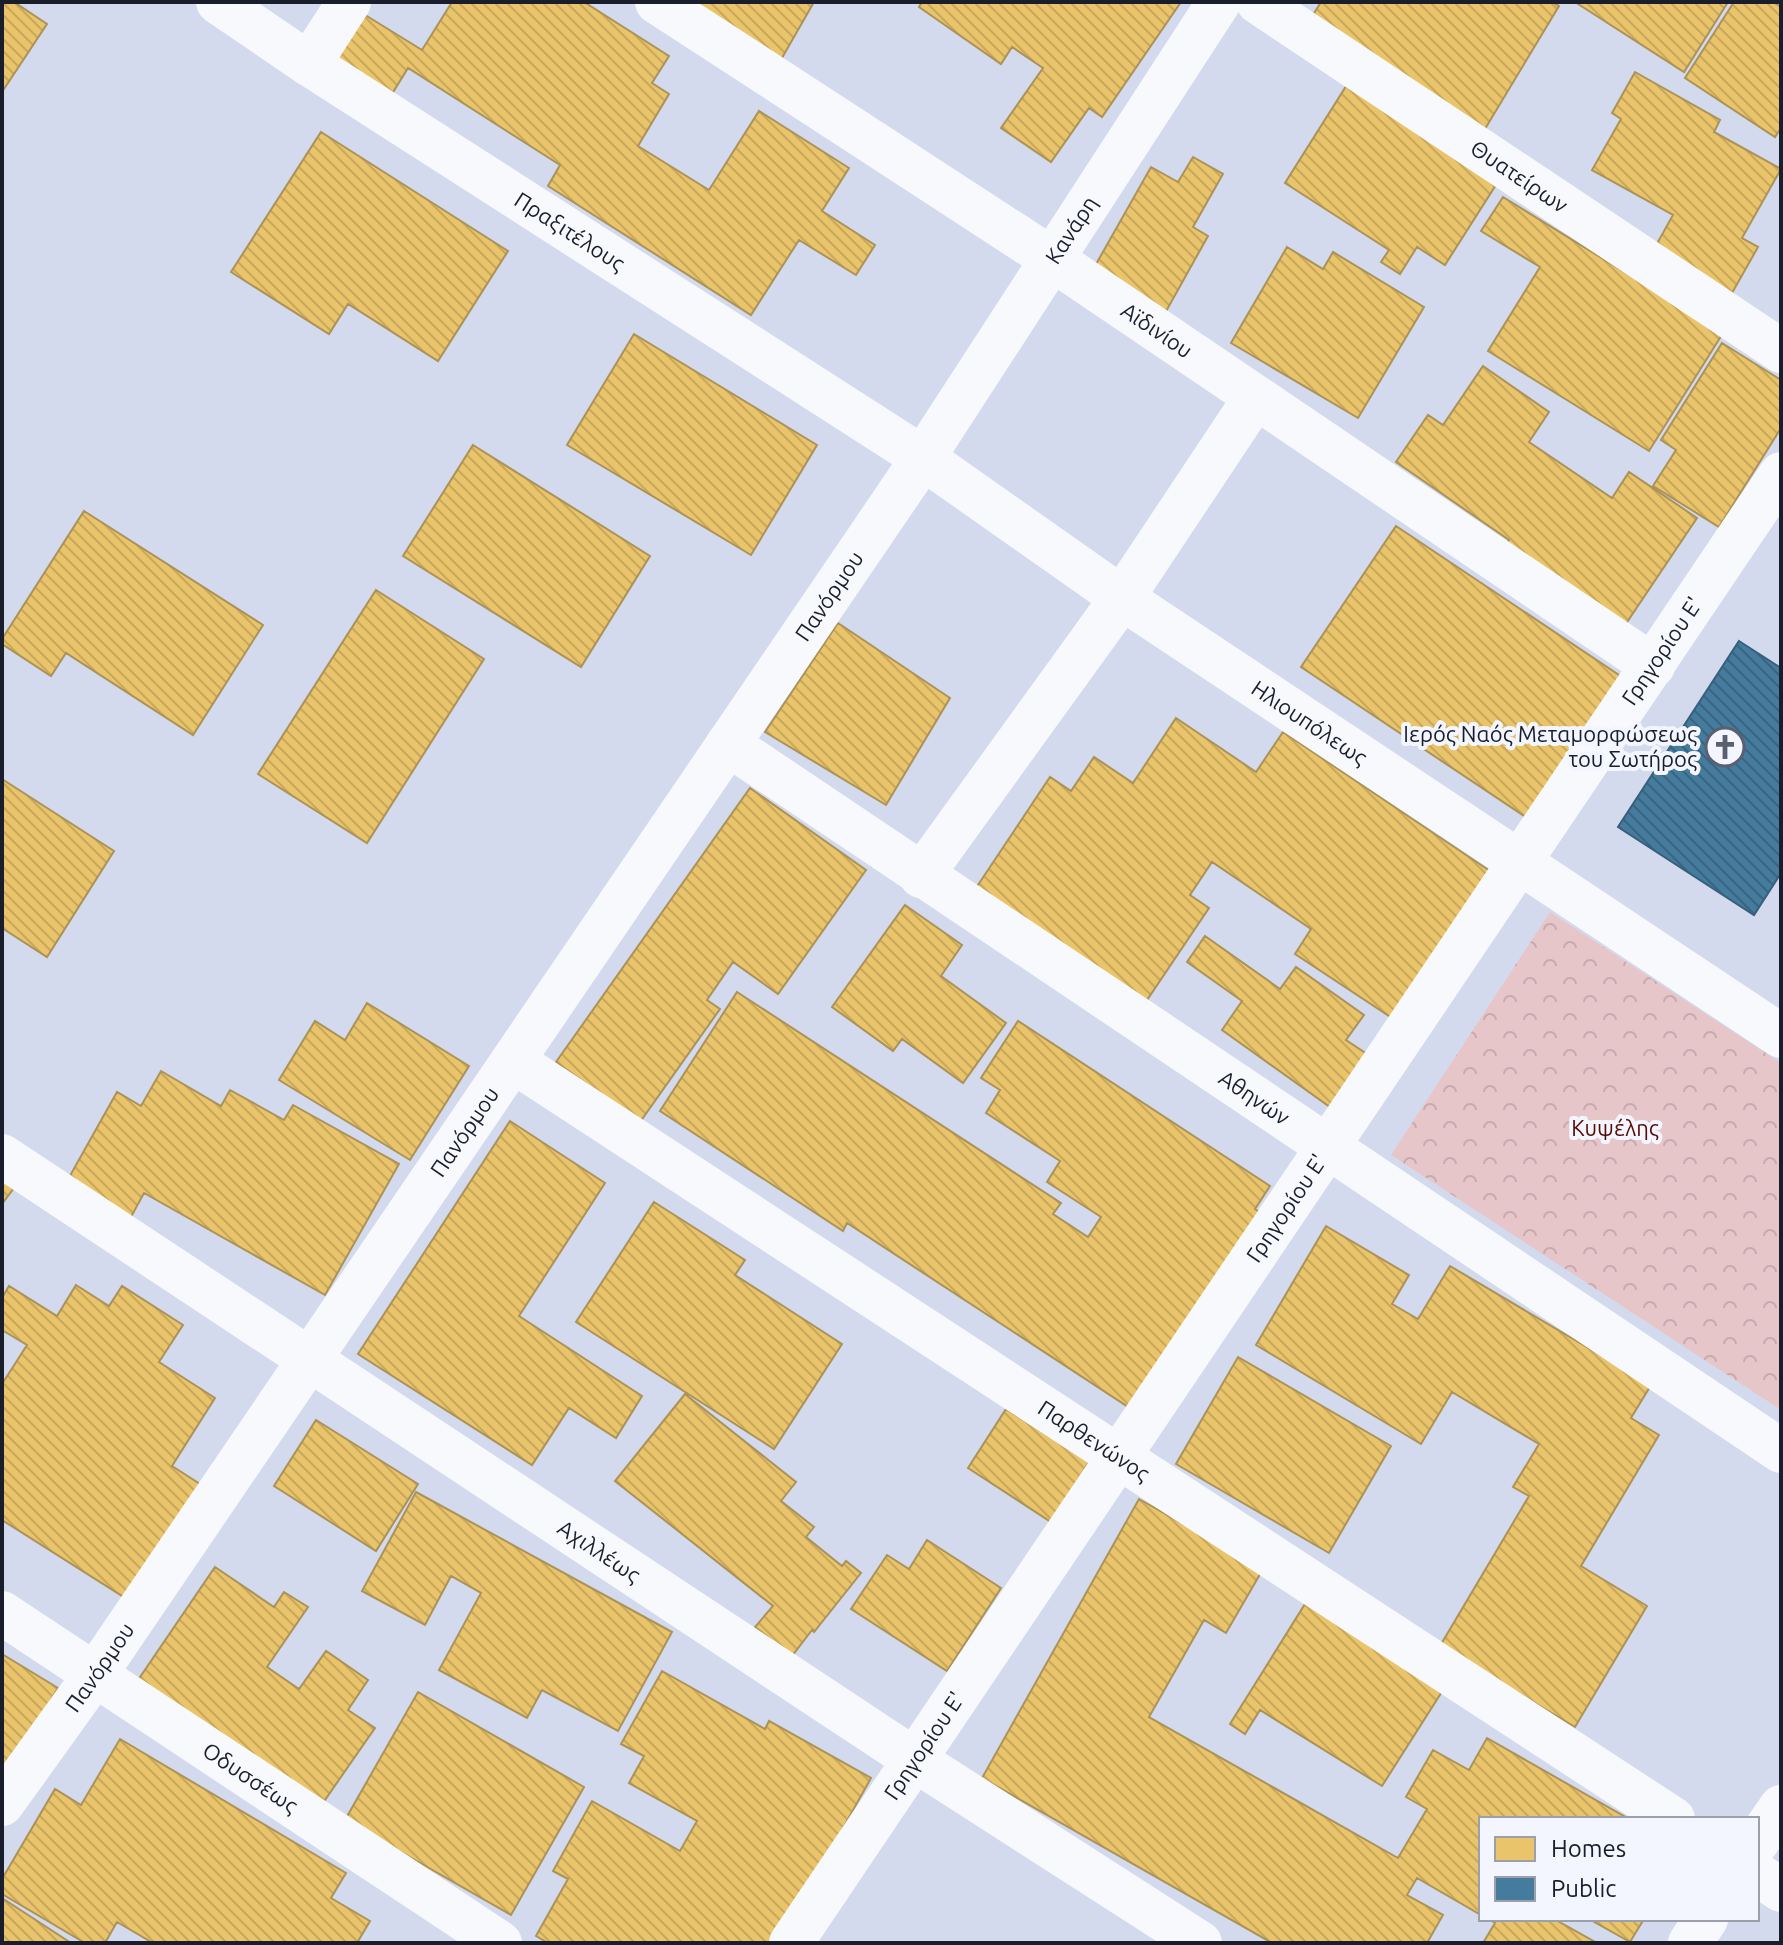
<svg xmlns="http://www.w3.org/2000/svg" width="1783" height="1945" font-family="Ubuntu,sans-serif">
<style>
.forest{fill:url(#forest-crowns)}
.homes{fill:url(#homes-back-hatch);stroke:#ab9257;stroke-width:2}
.public{fill:url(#public-back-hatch);stroke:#385f7b;stroke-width:2}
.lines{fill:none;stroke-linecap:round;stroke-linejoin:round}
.street{stroke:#f8f9fc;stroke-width:44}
.secondary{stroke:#f8f9fc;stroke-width:44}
.labels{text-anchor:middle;stroke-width:8;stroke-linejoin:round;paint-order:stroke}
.street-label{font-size:22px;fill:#1a1e2c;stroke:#f3f6fe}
.poi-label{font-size:22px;fill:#1a1e2c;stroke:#f3f6fe;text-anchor:end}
.park-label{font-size:22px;fill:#580a04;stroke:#f3f6fe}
</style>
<defs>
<pattern id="forest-crowns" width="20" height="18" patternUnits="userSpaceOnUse" patternTransform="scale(2)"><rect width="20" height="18" fill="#e7c6c9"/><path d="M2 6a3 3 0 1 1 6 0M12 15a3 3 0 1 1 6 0" fill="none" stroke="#c6aaad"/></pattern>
<pattern id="homes-back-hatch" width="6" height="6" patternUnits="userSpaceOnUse" patternTransform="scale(2)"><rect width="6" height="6" fill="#e9c46a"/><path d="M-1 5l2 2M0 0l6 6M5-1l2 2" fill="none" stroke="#c7a85c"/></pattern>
<pattern id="public-back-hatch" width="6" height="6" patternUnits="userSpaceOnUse" patternTransform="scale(2)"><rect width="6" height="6" fill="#457b9d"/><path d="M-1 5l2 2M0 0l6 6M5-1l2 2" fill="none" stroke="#396480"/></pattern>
</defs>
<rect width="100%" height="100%" fill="#d3daee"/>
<path class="forest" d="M 1550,912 L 1781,1063 L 1781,1410 L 1391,1155 Z"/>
<path class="homes" d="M 2,2 L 14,2 L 47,24 L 2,92 Z
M 452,2 L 584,2 L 669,56 L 652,83 L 669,94 L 638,146 L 709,190 L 759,111 L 849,168 L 822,211 L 875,245 L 856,275 L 799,240 L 751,315 L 548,186 L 560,165 L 408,68 L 387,102 L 329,66 L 362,13 L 422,50 Z
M 665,2 L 814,2 L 778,65 Z
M 922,2 L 1181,2 L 1102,117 L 1089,108 L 1051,162 L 1001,128 L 1043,68 L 1012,47 L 1001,64 L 919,7 Z
M 1321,2 L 1552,2 L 1559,6 L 1485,129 L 1308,23 Z
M 1579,2 L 1728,2 L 1684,72 L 1578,4 Z
M 1734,2 L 1773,2 L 1781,7 L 1781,128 L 1775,137 L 1685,78 Z
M 1635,72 L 1720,120 L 1714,132 L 1781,169 L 1742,238 L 1758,247 L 1727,302 L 1649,258 L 1673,215 L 1592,170 L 1621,119 L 1612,113 Z
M 1350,80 L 1501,177 L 1445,265 L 1417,247 L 1400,274 L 1381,262 L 1389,250 L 1285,183 Z
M 321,132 L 508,251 L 438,361 L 348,304 L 329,334 L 231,272 Z
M 1193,157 L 1223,174 L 1193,227 L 1208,236 L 1164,315 L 1091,273 L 1151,167 L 1178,182 Z
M 1503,197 L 1723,333 L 1649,451 L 1488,351 L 1540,267 L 1481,231 Z
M 1287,247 L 1323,269 L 1333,252 L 1424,307 L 1358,418 L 1231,343 Z
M 634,334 L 817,445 L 751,555 L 567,445 Z
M 1722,343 L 1781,380 L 1781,428 L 1719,527 L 1653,486 L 1676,450 L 1661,440 Z
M 1483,366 L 1549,412 L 1529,442 L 1612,498 L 1629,472 L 1697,518 L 1621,631 L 1501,550 L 1509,540 L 1396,462 L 1428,415 L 1443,425 Z
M 473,445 L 650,556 L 581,667 L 403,556 Z
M 84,511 L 263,625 L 193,735 L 66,653 L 51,676 L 2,644 L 2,639 Z
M 1396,526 L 1625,679 L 1530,820 L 1301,667 Z
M 376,590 L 484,659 L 367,843 L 258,774 Z
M 838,623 L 950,698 L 886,805 L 765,732 Z
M 1176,718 L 1256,772 L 1283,732 L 1490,871 L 1392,1018 L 1295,954 L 1311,929 L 1212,862 L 1190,895 L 1209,908 L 1141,1009 L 972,894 L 1050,777 L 1071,791 L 1094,757 L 1133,783 Z
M 2,779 L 114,851 L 47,957 L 2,928 Z
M 750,788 L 866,870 L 778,994 L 733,962 L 707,1000 L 720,1009 L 640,1122 L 556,1062 Z
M 905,905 L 962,945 L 941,976 L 1006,1023 L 963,1083 L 902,1039 L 893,1051 L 832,1007 Z
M 1205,936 L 1280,989 L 1296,967 L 1364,1015 L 1346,1040 L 1367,1054 L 1330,1107 L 1222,1030 L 1242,1001 L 1187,962 Z
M 737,992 L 1061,1203 L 1053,1214 L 1088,1237 L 1101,1217 L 1047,1182 L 1060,1161 L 986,1113 L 1000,1090 L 981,1078 L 1018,1021 L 1270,1186 L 1255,1209 L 1270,1219 L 1142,1416 L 847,1223 L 843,1231 L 660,1111 Z
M 367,1003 L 469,1066 L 410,1160 L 279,1080 L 315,1021 L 345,1040 Z
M 161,1071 L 221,1106 L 230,1090 L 284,1120 L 293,1105 L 399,1164 L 325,1295 L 144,1193 L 131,1217 L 67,1181 L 117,1092 L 141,1106 Z
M 510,1121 L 605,1183 L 519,1316 L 642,1396 L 616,1438 L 569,1408 L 532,1465 L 358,1354 Z
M 2,1179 L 14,1188 L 2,1204 Z
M 654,1202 L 745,1260 L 735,1275 L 842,1344 L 774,1449 L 576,1322 Z
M 1326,1226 L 1409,1275 L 1392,1304 L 1418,1319 L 1450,1266 L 1651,1385 L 1631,1418 L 1659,1435 L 1581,1566 L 1647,1606 L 1575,1727 L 1440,1646 L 1529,1496 L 1513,1487 L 1539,1444 L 1452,1392 L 1421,1444 L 1256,1345 Z
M 76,1285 L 109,1306 L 122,1286 L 183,1325 L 159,1362 L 215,1398 L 172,1466 L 211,1491 L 138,1606 L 2,1520 L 2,1384 L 27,1345 L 2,1330 L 2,1298 L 9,1286 L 57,1316 Z
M 1238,1357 L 1391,1446 L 1329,1553 L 1176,1464 Z
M 685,1394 L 796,1482 L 781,1501 L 814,1527 L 806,1537 L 842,1566 L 846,1561 L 861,1573 L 814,1632 L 812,1630 L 792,1656 L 755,1627 L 773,1606 L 615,1481 Z
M 1006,1409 L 1089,1462 L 1051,1522 L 968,1468 Z
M 316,1420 L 418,1484 L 376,1551 L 274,1486 Z
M 416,1492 L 672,1632 L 618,1731 L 542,1690 L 527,1718 L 439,1670 L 481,1593 L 451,1576 L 425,1625 L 362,1591 Z
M 1139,1499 L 1263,1569 L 1226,1633 L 1204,1620 L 1149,1717 L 1398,1858 L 1427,1809 L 1406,1797 L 1433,1750 L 1469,1770 L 1487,1738 L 1629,1819 L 1481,1819 L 1481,1915 L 1417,1878 L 1407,1895 L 1443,1915 L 1427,1943 L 1272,1943 L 982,1778 Z
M 927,1540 L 1001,1588 L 947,1671 L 851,1609 L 887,1555 L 909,1569 Z
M 215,1567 L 274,1607 L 284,1592 L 308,1607 L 267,1667 L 299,1689 L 326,1651 L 368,1680 L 348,1710 L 375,1728 L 318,1810 L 136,1683 Z
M 1305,1604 L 1443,1690 L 1382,1786 L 1260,1710 L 1245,1734 L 1230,1724 Z
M 2,1654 L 58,1688 L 2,1781 Z
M 662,1671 L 765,1729 L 769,1721 L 871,1778 L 779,1943 L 548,1943 L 536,1936 L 568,1879 L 553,1871 L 592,1801 L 680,1851 L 697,1821 L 629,1783 L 644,1756 L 621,1744 Z
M 418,1692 L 584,1787 L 511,1915 L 345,1820 Z
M 120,1739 L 346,1873 L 331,1898 L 370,1921 L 357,1943 L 153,1943 L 117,1922 L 105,1943 L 85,1943 L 2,1894 L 2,1879 L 55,1789 L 81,1805 Z
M 2,1898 L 71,1943 L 2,1943 Z
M 1488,1919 L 1554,1919 L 1597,1943 L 1483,1943 L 1495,1923 Z
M 1589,1919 L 1644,1919 L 1630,1942 Z"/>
<path class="public" d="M 1739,641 L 1781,668 L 1781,873 L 1754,915 L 1618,827 Z"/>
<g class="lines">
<g class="street">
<path id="s1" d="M 657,2 L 1052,259 L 1653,666"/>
<path id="s2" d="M 1258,2 L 1781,351"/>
<path d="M 309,64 L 349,2"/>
<path id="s3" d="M 728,744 L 1781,1451"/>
<path d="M 921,876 L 1122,598 L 1255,398"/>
<path id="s4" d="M 513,1061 L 1673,1819"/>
<path id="s5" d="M 2,1156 L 915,1760 L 1200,1943"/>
<path id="s6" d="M 2,1613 L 500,1943"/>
<path id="s7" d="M 2,1804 L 94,1676 L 923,458"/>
<path d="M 1757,1842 L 1781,1807"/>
<path d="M 1757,1874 L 1781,1890"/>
<path id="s8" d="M 791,1943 L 1781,474"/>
<path d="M 1690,1943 L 1706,1919"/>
</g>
<g class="secondary">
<path id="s9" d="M 218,2 L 309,64 L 923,458 L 1122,598 L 1781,1036"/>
<path id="s10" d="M 923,458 L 1219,2"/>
</g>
</g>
<defs>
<symbol id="church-ring" viewBox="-11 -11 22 22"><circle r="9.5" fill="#f3f6fe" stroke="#5b6070" stroke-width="1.5"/><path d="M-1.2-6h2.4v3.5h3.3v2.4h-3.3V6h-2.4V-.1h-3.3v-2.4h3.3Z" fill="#5b6070"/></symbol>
</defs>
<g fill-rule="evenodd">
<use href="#church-ring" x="1703" y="725" width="44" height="44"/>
</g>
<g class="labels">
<g class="street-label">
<text dy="8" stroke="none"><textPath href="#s2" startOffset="314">Θυατείρων</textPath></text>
<text dy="8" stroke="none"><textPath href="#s10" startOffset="272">Κανάρη</textPath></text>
<text dy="8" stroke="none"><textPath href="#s9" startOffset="420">Πραξιτέλους</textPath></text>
<text dy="8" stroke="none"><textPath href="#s1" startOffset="598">Αϊδινίου</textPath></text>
<text dy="8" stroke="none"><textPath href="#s7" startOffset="1464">Πανόρμου</textPath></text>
<text dy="8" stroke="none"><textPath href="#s8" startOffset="1558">Γρηγορίου Ε'</textPath></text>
<text dy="8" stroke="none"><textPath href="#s9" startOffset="1308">Ηλιουπόλεως</textPath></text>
<text dy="8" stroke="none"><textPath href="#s3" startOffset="634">Αθηνών</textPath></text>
<text dy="8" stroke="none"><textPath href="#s7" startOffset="816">Πανόρμου</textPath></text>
<text dy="8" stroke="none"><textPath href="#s8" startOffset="886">Γρηγορίου Ε'</textPath></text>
<text dy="8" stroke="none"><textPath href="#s4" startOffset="694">Παρθενώνος</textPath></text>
<text dy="8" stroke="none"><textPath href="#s5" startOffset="716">Αχιλλέως</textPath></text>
<text dy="8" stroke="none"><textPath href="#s7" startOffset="168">Πανόρμου</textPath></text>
<text dy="8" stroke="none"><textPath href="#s8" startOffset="238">Γρηγορίου Ε'</textPath></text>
<text dy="8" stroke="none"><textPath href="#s6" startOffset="298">Οδυσσέως</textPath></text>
</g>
<g class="poi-label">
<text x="1697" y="742">Ιερός Ναός Μεταμορφώσεως<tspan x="1697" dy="25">του Σωτήρος</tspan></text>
</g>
<g class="park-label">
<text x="1615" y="1136">Κυψέλης</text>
</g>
</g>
<rect width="1783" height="1945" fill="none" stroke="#1a1e2c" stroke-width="8"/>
<rect x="1479" y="1817" width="280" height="104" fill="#f3f6fe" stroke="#9ca0aa" stroke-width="2"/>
<rect x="1495" y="1837" width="40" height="24" fill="#e9c46a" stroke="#9ca0aa" stroke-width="2"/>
<text x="1551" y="1857" font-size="24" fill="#1a1e2c">Homes</text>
<rect x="1495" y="1877" width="40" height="24" fill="#457b9d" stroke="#9ca0aa" stroke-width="2"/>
<text x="1551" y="1897" font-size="24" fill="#1a1e2c">Public</text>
</svg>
